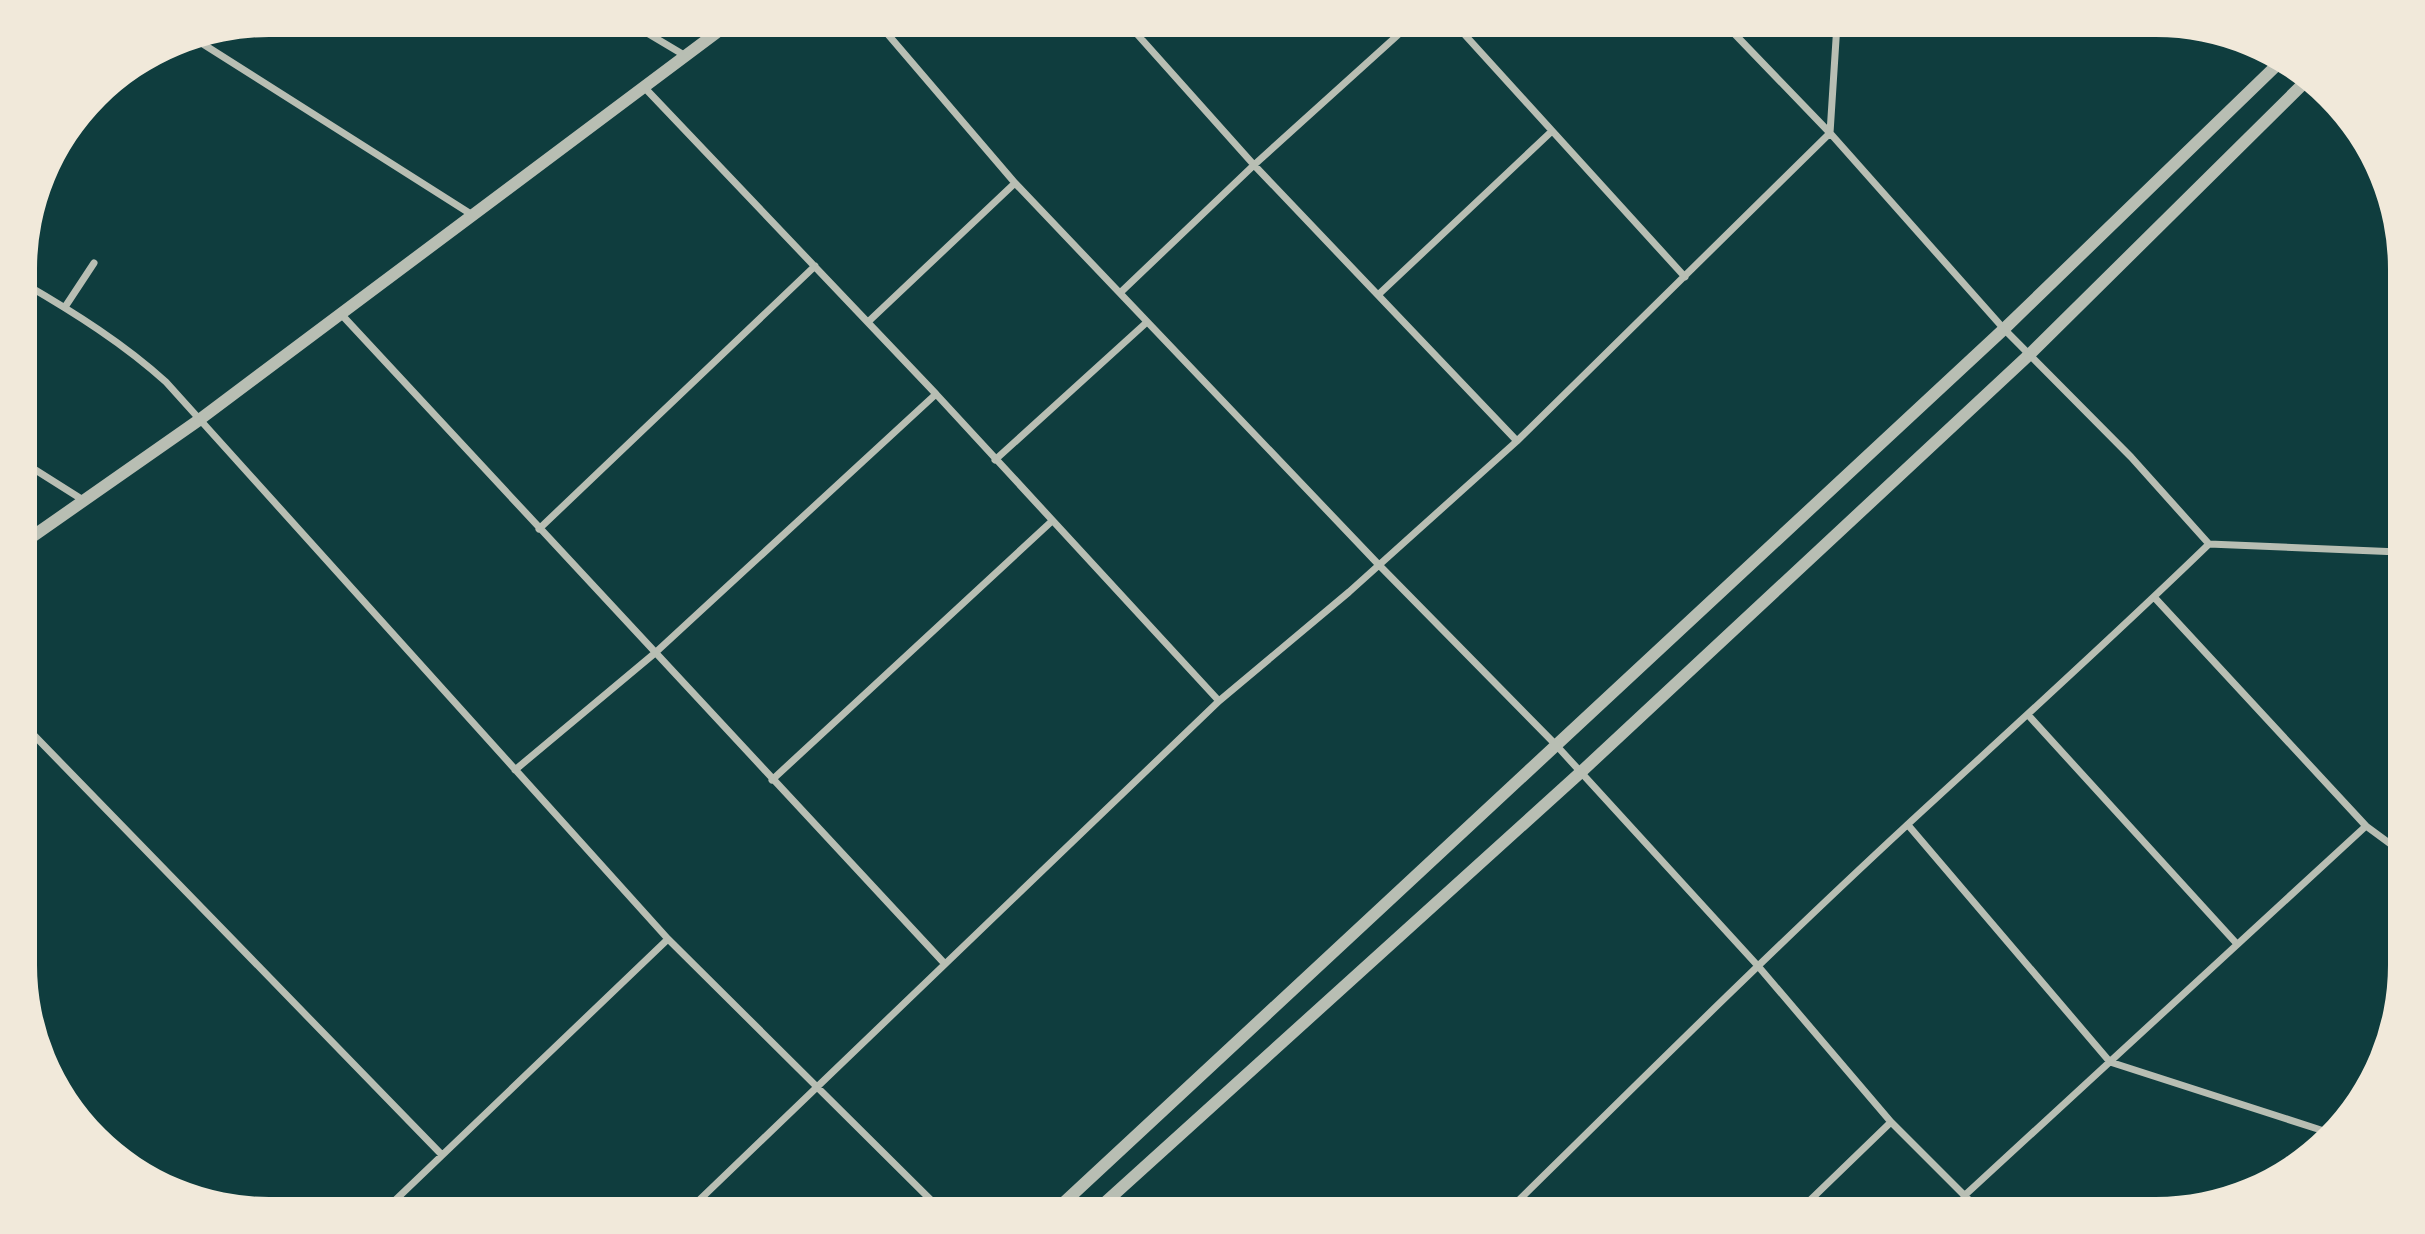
<svg xmlns="http://www.w3.org/2000/svg" width="2425" height="1234" font-family="'Open Sans',sans-serif">
<style>
.lines{fill:none;stroke-linecap:round;stroke-linejoin:round}
.minor{stroke:#b8beb3;stroke-width:7}
.tertiary{stroke:#b8beb3;stroke-width:12}
</style>
<rect width="100%" height="100%" fill="#0f3d3e"/>
<g class="lines">
<path class="minor" d="M 460,24 L 473,29 L 490,24
M 632,24 L 684,55
M 879,24 L 1015,183 L 1379,565 L 1556,745 L 1758,966 L 1891,1122 L 1978,1209
M 1410,24 L 1254,165 L 1517,441
M 1455,24 L 1685,277
M 1725,24 L 1830,133 L 2004,329 L 2131,457 L 2209,544 L 2399,552
M 1140,37 L 1153,24
M 195,39 L 474,216
M 25,284 C 75,313 124,344 166,382 L 668,939 L 940,1209
M 1121,292 L 1254,165 L 1128,24
M 1378,295 L 1552,131
M 65,307 L 94,263
M 340,313 L 945,964
M 868,322 L 1015,183
M 936,394 L 1219,701
M 995,460 L 1147,322
M 26,464 L 83,500
M 539,529 L 815,266
M 2154,597 L 2366,826
M 2029,716 L 2237,944
M 26,727 L 442,1155
M 515,770 L 655,653 L 936,394 L 643,86
M 772,780 L 1052,521
M 1908,825 L 2110,1062 L 2324,1131
M 1964,1196 L 2366,826 L 2400,851
M 386,1209 L 668,939
M 690,1209 L 1219,701 L 1349,592 L 1517,441 L 1830,133 L 1837,24
M 1510,1209 C 1641,1080 1772,950 1906,826 C 2008,732 2110,640 2209,544
M 1801,1209 L 1891,1122"/>
<path class="tertiary" d="M 26,541 L 199,420 L 728,24
M 1057,1209 L 2004,329 L 2279,63
M 1098,1209 L 1581,772 L 2030,354 L 2303,84"/>
</g>
<path d="M0 0H2425V1234H0ZM269 37H2156A232 232 0 0 1 2388 269V965A232 232 0 0 1 2156 1197H269A232 232 0 0 1 37 965V269A232 232 0 0 1 269 37Z" fill="#f1e9da" fill-rule="evenodd"/>
</svg>
